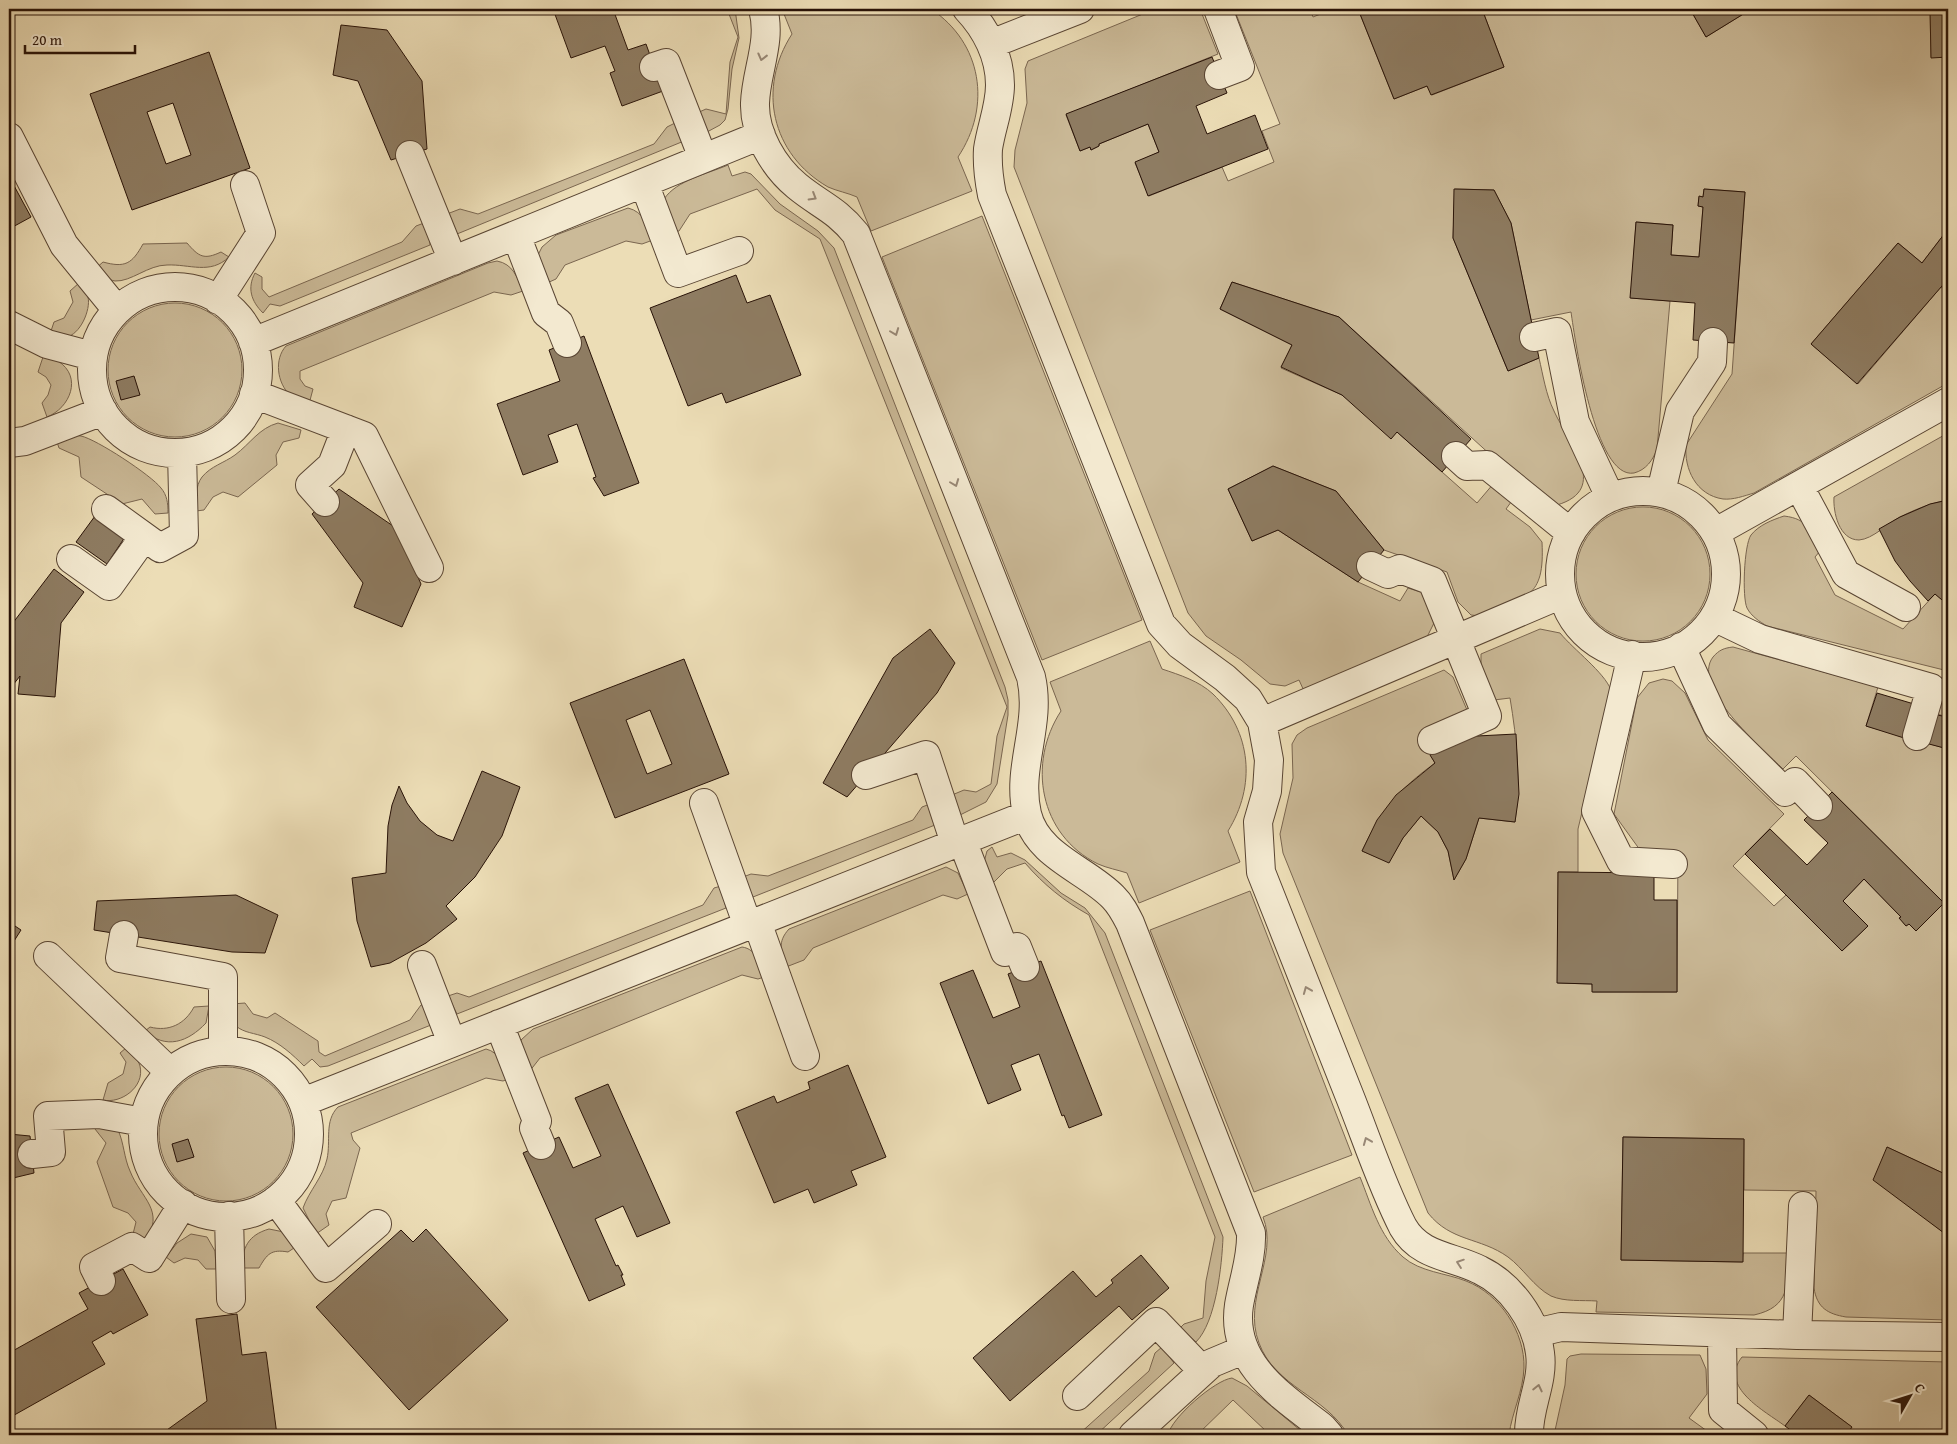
<svg xmlns="http://www.w3.org/2000/svg" width="1957" height="1444" font-family="'Gentium Book Plus',serif">
<style>
.green{fill:#cbba98;stroke:#7a6650}
.building{fill:#8e7c62;stroke:#281207;fill-rule:evenodd}
.lines{fill:none;stroke-linecap:round;stroke-linejoin:round}
.minor-casing{stroke:#594533;stroke-width:30}
.minor{stroke:#f3e9d0;stroke-width:28}
.oneway{stroke:#988876}
</style>
<rect width="100%" height="100%" fill="#ecddb6"/>
<filter id="stains"><feTurbulence type="fractalNoise" baseFrequency=".004" numOctaves="4"/><feColorMatrix values="0 0 0 0 .2 0 0 0 0 .09 0 0 0 0 .02 0 0 0 .5 -.17"/></filter>
<radialGradient id="worn" r=".72"><stop offset=".6" stop-color="#630" stop-opacity="0"/><stop offset="1" stop-color="#630" stop-opacity=".3"/></radialGradient>
<path class="green" d="M 727,9 L 735,9 L 739,38 L 732,69 L 728,109 L 725,120 L 720,125 L 707,132 L 697,113 L 706,109 L 726,114 L 730,62 L 738,37 Z
M 782,9 L 931,9 C 982,43 992,106 958,157 L 972,191 L 871,231 L 857,197 C 848,193 837,191 828,187 C 771,154 757,88 792,34 Z
M 1155,9 L 1200,9 L 1218,54 L 1066,115 L 1080,151 L 1090,147 L 1091,150 L 1099,146 L 1099,144 L 1148,124 L 1159,152 L 1135,163 L 1149,196 L 1222,167 L 1228,181 L 1274,162 L 1262,131 L 1280,124 L 1234,9 L 1310,9 L 1313,17 L 1333,9 L 1358,9 L 1394,99 L 1427,86 L 1432,95 L 1504,67 L 1482,9 L 1690,9 L 1706,37 L 1745,13 L 1746,9 L 1930,9 L 1931,57 L 1948,57 L 1948,229 L 1922,263 L 1898,243 L 1811,344 L 1858,384 L 1941,287 L 1948,293 L 1948,383 L 1754,493 C 1744,496 1733,500 1723,499 C 1696,495 1684,469 1686,445 L 1732,374 L 1745,192 L 1704,189 L 1703,197 L 1699,197 L 1698,206 L 1703,207 L 1699,257 L 1671,255 L 1673,225 L 1636,222 L 1631,298 L 1670,301 L 1657,449 C 1653,460 1646,470 1634,473 C 1595,480 1575,340 1571,312 L 1531,320 L 1511,223 L 1494,190 L 1455,189 L 1453,238 L 1508,371 L 1539,358 C 1543,375 1546,395 1554,411 C 1568,442 1611,489 1557,505 L 1538,498 L 1339,317 L 1232,282 L 1220,309 L 1292,345 L 1281,368 L 1342,395 L 1397,432 L 1477,503 L 1494,483 L 1514,498 L 1506,509 L 1530,527 L 1542,542 C 1545,600 1526,596 1480,616 L 1471,615 L 1458,602 L 1447,572 L 1384,550 L 1336,491 L 1273,466 L 1228,489 L 1252,541 L 1278,530 L 1358,582 L 1400,601 L 1408,588 L 1424,593 L 1435,621 L 1427,637 L 1304,691 L 1299,680 L 1285,686 L 1270,684 L 1241,660 L 1206,636 L 1188,613 L 1014,167 L 1015,150 L 1027,103 L 1025,69 L 1028,61 Z
M 679,121 L 684,141 L 457,234 L 447,214 L 460,209 L 478,214 L 654,144 L 667,127 Z
M 728,165 L 732,176 L 745,172 L 751,174 L 780,204 L 818,231 L 834,248 L 1005,687 L 1008,700 L 1008,715 L 997,784 L 986,802 L 960,815 L 952,795 L 964,790 L 976,792 L 991,784 L 997,736 L 1007,707 L 820,239 L 775,210 L 757,189 L 690,214 L 679,231 L 671,233 L 664,199 C 677,180 707,174 728,165 Z
M 628,208 C 644,212 647,225 653,240 L 642,244 L 626,241 L 565,265 L 556,279 L 547,283 L 538,255 L 542,247 L 556,235 Z
M 982,216 L 1142,620 L 1042,660 L 882,257 Z
M 424,223 L 430,237 L 430,245 L 280,306 L 270,304 L 263,313 C 251,301 247,288 255,273 L 262,277 L 262,289 L 269,297 L 402,242 L 416,226 Z
M 187,243 C 199,257 204,260 221,252 L 229,257 C 210,275 190,264 167,265 C 148,265 131,282 115,281 C 108,280 101,274 95,269 L 103,262 C 125,268 132,264 143,244 Z
M 497,261 C 513,264 517,277 523,291 L 511,295 L 494,292 L 300,371 L 300,379 L 305,386 L 313,389 L 309,404 C 303,401 295,399 290,395 C 277,383 274,359 286,346 L 488,263 Z
M 79,283 C 83,287 86,292 88,297 C 91,310 80,335 66,337 C 61,337 54,335 50,334 L 54,322 L 64,318 L 73,302 L 70,291 Z
M108 370a67 67 0 1 1 134 0a67 67 0 1 1-134 0Z
M 43,357 C 48,358 54,359 58,361 C 83,377 70,408 47,417 L 42,403 L 48,395 L 51,385 L 46,377 L 38,372 Z
M 278,423 L 301,430 L 299,438 L 283,442 L 276,455 L 277,465 L 238,497 L 223,492 L 213,497 L 204,510 L 196,511 C 196,500 195,486 202,477 C 211,466 224,463 235,455 C 250,444 259,428 278,423 Z
M 1948,433 L 1948,500 C 1931,503 1916,509 1900,517 C 1888,523 1873,539 1859,540 C 1839,540 1833,512 1834,497 Z
M 65,435 C 70,435 76,435 81,436 C 96,439 151,475 161,488 C 167,495 168,503 168,513 L 155,514 L 142,499 L 122,504 L 81,477 L 79,457 L 59,448 L 56,439 Z
M1576 574a67 67 0 1 1 134 0a67 67 0 1 1-134 0Z
M 1784,516 C 1809,519 1810,531 1820,551 L 1815,557 L 1835,595 L 1903,629 L 1935,594 L 1948,605 L 1948,671 L 1767,626 C 1760,622 1751,616 1747,608 C 1742,597 1744,545 1751,535 C 1759,525 1772,520 1784,516 Z
M 1540,629 L 1560,633 C 1574,650 1604,672 1611,690 L 1578,829 L 1578,872 L 1558,872 L 1558,983 L 1592,984 L 1593,992 L 1677,992 L 1678,851 L 1640,850 L 1614,814 L 1637,698 L 1649,683 L 1663,679 L 1672,681 L 1685,693 L 1708,740 L 1784,814 L 1733,866 L 1774,906 L 1786,895 L 1842,951 L 1868,926 L 1843,901 L 1864,879 L 1901,917 L 1900,918 L 1906,926 L 1909,924 L 1916,931 L 1944,903 L 1796,756 L 1783,769 C 1763,749 1690,687 1713,657 C 1719,650 1724,648 1733,647 L 1878,687 L 1866,726 L 1948,749 L 1948,1167 L 1945,1174 L 1887,1147 L 1925,1218 L 1948,1236 L 1948,1320 L 1846,1317 C 1828,1314 1817,1308 1814,1288 L 1816,1191 L 1744,1190 L 1744,1139 L 1623,1137 L 1621,1260 L 1742,1262 L 1743,1253 L 1788,1253 C 1788,1285 1790,1307 1754,1315 L 1596,1312 L 1597,1301 C 1582,1300 1565,1302 1551,1296 C 1534,1287 1523,1268 1508,1257 C 1480,1237 1451,1242 1428,1213 L 1283,853 L 1280,834 L 1293,778 L 1292,744 L 1297,735 L 1307,728 L 1444,670 L 1453,677 L 1467,710 L 1419,735 L 1435,763 C 1398,790 1382,809 1362,851 L 1389,862 L 1403,838 L 1421,816 L 1438,832 L 1448,851 L 1454,880 L 1466,859 L 1479,818 L 1515,822 C 1521,781 1517,740 1510,698 L 1494,700 L 1481,666 L 1481,654 Z
M 1150,641 L 1162,669 C 1180,675 1199,681 1213,694 C 1252,732 1256,786 1228,831 L 1240,862 L 1139,903 L 1127,873 C 1118,870 1107,868 1098,864 C 1039,835 1027,763 1061,711 L 1050,682 Z
M 1948,674 L 1948,717 L 1937,714 Z
M 930,804 L 935,825 L 753,897 L 743,877 L 751,874 L 768,876 L 913,820 L 922,807 Z
M 992,847 L 997,857 L 1011,853 L 1025,860 L 1061,893 L 1085,908 L 1105,933 L 1223,1237 C 1222,1265 1216,1322 1196,1342 L 1180,1328 L 1184,1324 L 1203,1318 L 1206,1281 L 1215,1237 L 1089,915 C 1064,901 1044,885 1025,863 L 1007,869 L 991,885 L 984,862 L 987,851 Z
M 946,867 L 958,873 L 968,894 L 957,899 L 943,895 L 813,948 L 804,960 L 786,967 C 781,952 777,942 789,929 Z
M 721,886 L 726,908 L 457,1014 L 448,996 L 457,993 L 469,997 L 703,905 L 714,888 Z
M 1250,891 L 1352,1155 L 1254,1192 L 1150,930 Z
M 742,947 C 757,949 759,964 764,977 L 758,979 L 742,975 L 540,1058 L 529,1072 L 520,1046 L 521,1040 L 533,1029 Z
M 245,1003 L 253,1014 L 267,1018 L 275,1013 L 318,1041 L 319,1052 L 325,1056 L 410,1020 L 421,1005 L 425,1004 L 431,1025 L 328,1066 L 320,1067 L 312,1059 L 304,1066 C 293,1055 280,1043 265,1037 C 255,1033 244,1033 236,1026 L 232,1004 Z
M 209,1006 L 206,1023 C 188,1042 166,1050 145,1031 L 150,1027 C 169,1032 185,1024 194,1007 Z
M 126,1048 C 131,1053 138,1059 140,1066 C 145,1087 121,1104 103,1100 L 108,1083 L 123,1074 L 126,1062 L 120,1053 Z
M 486,1049 C 500,1052 503,1067 508,1079 L 503,1081 L 486,1078 L 351,1133 L 353,1140 L 360,1148 L 346,1198 L 332,1201 L 326,1214 L 329,1225 L 316,1234 L 303,1208 C 309,1191 323,1177 327,1159 C 331,1141 324,1121 338,1107 Z
M159 1134a67 67 0 1 1 134 0a67 67 0 1 1-134 0Z
M 97,1120 L 118,1130 C 124,1143 124,1158 130,1171 C 141,1199 166,1210 145,1242 L 133,1234 L 136,1222 L 128,1213 L 113,1207 L 97,1162 L 106,1143 L 95,1129 Z
M 1360,1177 C 1371,1204 1379,1236 1403,1257 C 1420,1272 1446,1273 1466,1281 C 1500,1294 1525,1332 1524,1368 C 1523,1392 1512,1412 1509,1435 L 1348,1435 C 1326,1396 1275,1387 1259,1343 C 1242,1299 1279,1257 1263,1217 Z
M 269,1229 L 284,1232 L 297,1246 L 288,1252 C 271,1249 267,1254 259,1268 L 242,1268 C 242,1248 248,1235 269,1229 Z
M 191,1234 L 207,1237 L 215,1251 L 216,1269 L 206,1269 L 198,1260 L 185,1258 L 174,1263 L 166,1257 L 177,1243 Z
M 1162,1347 L 1174,1363 L 1096,1435 L 1078,1435 L 1149,1371 L 1155,1353 Z
M 1581,1354 L 1700,1355 L 1706,1369 L 1707,1394 L 1689,1418 L 1707,1431 L 1704,1435 L 1554,1435 L 1565,1385 L 1567,1359 L 1570,1356 Z
M 1742,1357 L 1948,1362 L 1948,1435 L 1846,1435 L 1852,1427 L 1809,1395 L 1785,1426 C 1765,1411 1718,1387 1742,1357 Z
M 1232,1378 L 1247,1386 L 1306,1435 L 1273,1435 L 1267,1432 L 1233,1400 L 1197,1435 L 1168,1435 C 1171,1418 1215,1380 1232,1378 Z"/>
<path class="building" d="M 553,9 L 613,9 L 628,50 L 646,44 L 663,91 L 622,106 L 610,73 L 615,71 L 605,46 L 571,58 Z
M 1358,9 L 1482,9 L 1504,67 L 1431,95 L 1427,86 L 1394,99 Z
M 1690,9 L 1746,9 L 1745,13 L 1706,37 Z
M 1930,9 L 1948,9 L 1948,57 L 1931,58 Z
M 341,25 L 387,30 L 422,81 L 427,149 L 391,160 L 358,81 L 333,75 Z
M 209,52 L 250,168 L 132,210 L 90,94 ZM 173,103 L 191,155 L 166,164 L 147,112 Z
M 1212,57 L 1227,93 L 1196,106 L 1207,134 L 1255,115 L 1268,149 L 1148,196 L 1135,162 L 1159,152 L 1148,124 L 1099,144 L 1099,146 L 1091,150 L 1090,147 L 1080,151 L 1066,114 Z
M 12,182 L 31,217 L 9,229 L 9,184 Z
M 1454,189 L 1494,190 L 1511,223 L 1539,358 L 1508,371 L 1453,238 Z
M 1704,189 L 1745,192 L 1734,343 L 1693,340 L 1695,303 L 1630,298 L 1636,222 L 1673,225 L 1671,255 L 1699,257 L 1703,207 L 1698,206 L 1699,196 L 1703,197 Z
M 1948,229 L 1948,279 L 1857,384 L 1811,344 L 1898,243 L 1922,263 Z
M 736,275 L 747,303 L 770,295 L 801,375 L 726,403 L 722,393 L 688,406 L 650,308 Z
M 1232,282 L 1339,317 L 1471,439 L 1442,472 L 1397,432 L 1391,439 L 1342,395 L 1281,367 L 1292,345 L 1220,309 Z
M 584,336 L 639,483 L 604,496 L 593,478 L 596,477 L 577,424 L 548,435 L 558,462 L 523,475 L 497,404 L 560,381 L 549,350 Z
M 134,376 L 140,395 L 121,400 L 116,381 Z
M 1273,466 L 1336,491 L 1384,550 L 1358,582 L 1278,530 L 1252,541 L 1228,489 Z
M 339,489 L 396,528 L 421,584 L 402,627 L 354,607 L 363,583 L 312,514 Z
M 1948,500 L 1948,605 L 1935,594 L 1928,601 L 1910,581 L 1895,561 L 1879,529 L 1900,517 L 1930,504 Z
M 95,516 L 125,537 L 107,564 L 76,542 Z
M 54,569 L 84,592 L 61,623 L 55,697 L 18,694 L 20,676 L 9,690 L 9,628 Z
M 930,629 L 955,663 L 937,693 L 847,797 L 823,783 L 893,658 Z
M 684,659 L 729,774 L 615,818 L 570,703 ZM 650,710 L 672,764 L 647,774 L 626,720 Z
M 1877,693 L 1914,704 L 1904,738 L 1866,726 Z
M 1937,715 L 1948,717 L 1948,749 L 1929,744 Z
M 1516,734 L 1519,794 L 1515,822 L 1479,818 L 1466,859 L 1454,880 L 1448,851 L 1438,832 L 1421,816 L 1403,838 L 1389,863 L 1362,851 L 1377,820 L 1396,795 L 1435,763 L 1430,755 L 1447,745 L 1477,736 Z
M 482,771 L 520,787 L 502,836 L 475,877 L 446,906 L 457,919 L 426,943 L 390,963 L 371,967 L 357,921 L 352,878 L 386,873 L 388,826 L 392,805 L 399,786 L 407,803 L 420,821 L 437,835 L 453,841 Z
M 1832,792 L 1944,903 L 1916,931 L 1909,924 L 1906,926 L 1899,918 L 1901,917 L 1864,879 L 1843,901 L 1868,926 L 1842,951 L 1745,854 L 1770,829 L 1807,865 L 1828,843 L 1804,820 Z
M 1558,872 L 1654,873 L 1654,900 L 1677,900 L 1677,992 L 1592,992 L 1592,984 L 1557,983 Z
M 236,895 L 278,915 L 265,953 L 232,952 L 94,930 L 97,901 Z
M 9,922 L 21,930 L 9,949 Z
M 1041,961 L 1102,1115 L 1069,1128 L 1064,1115 L 1062,1116 L 1039,1054 L 1011,1065 L 1021,1090 L 988,1104 L 940,983 L 973,970 L 993,1018 L 1020,1007 L 1008,974 Z
M 848,1065 L 886,1157 L 851,1171 L 857,1185 L 814,1203 L 808,1189 L 774,1203 L 736,1112 L 774,1096 L 777,1103 L 810,1089 L 808,1082 Z
M 608,1084 L 670,1223 L 637,1237 L 623,1206 L 595,1219 L 616,1266 L 618,1265 L 623,1275 L 621,1275 L 625,1285 L 589,1301 L 523,1153 L 559,1137 L 573,1168 L 601,1156 L 575,1098 Z
M 9,1134 L 30,1136 L 34,1173 L 9,1179 Z
M 1623,1137 L 1744,1139 L 1743,1262 L 1621,1260 Z
M 188,1139 L 194,1157 L 177,1162 L 172,1144 Z
M 1887,1147 L 1945,1174 L 1948,1167 L 1948,1236 L 1873,1180 Z
M 426,1229 L 508,1320 L 409,1410 L 316,1307 L 401,1230 L 413,1242 Z
M 1141,1255 L 1169,1288 L 1132,1320 L 1119,1306 L 1010,1401 L 973,1358 L 1073,1271 L 1096,1297 L 1113,1283 L 1111,1280 Z
M 123,1269 L 148,1315 L 113,1334 L 111,1331 L 92,1342 L 105,1364 L 9,1418 L 9,1353 L 88,1309 L 79,1293 Z
M 237,1314 L 242,1355 L 266,1352 L 277,1435 L 160,1435 L 207,1401 L 196,1319 Z
M 1809,1395 L 1852,1427 L 1846,1435 L 1797,1435 L 1785,1426 Z"/>
<g class="lines">
<defs>
<path id="minor" d="M 763,9 C 772,41 756,71 755,103 C 754,134 774,167 797,186 C 820,205 836,209 856,234 L 1031,677 C 1042,725 1016,767 1027,814 C 1037,856 1087,870 1113,897 C 1121,905 1125,913 1130,923 L 1251,1233 C 1252,1258 1243,1281 1239,1305 C 1230,1364 1282,1396 1322,1427 L 1329,1435
M 967,9 C 986,29 1000,56 1000,85 C 1000,107 991,128 988,149 C 987,165 989,180 992,195 L 1161,624 L 1180,645 L 1225,678 L 1248,699 L 1262,722 L 1269,760 L 1267,791 L 1258,822 L 1261,872 C 1290,947 1320,1022 1350,1097 C 1367,1140 1382,1186 1403,1227 C 1420,1257 1453,1256 1480,1270 C 1511,1285 1536,1320 1540,1353 C 1544,1382 1528,1407 1529,1435
M 1218,9 L 1240,67 L 1219,75
M 991,44 L 1080,9
M 654,67 L 666,63 L 703,158
M 9,137 L 64,245 L 117,310
M 410,155 L 453,261
M 644,183 L 678,273 L 739,251
M 516,235 L 546,313 L 559,323 L 567,343
M92 370a83 83 0 1 1 166 0a83 83 0 1 1-166 0Z
M 218,300 L 261,233 L 245,185
M 9,325 L 47,344 L 92,356
M 1534,337 L 1557,332 L 1575,422 L 1610,497
M 253,342 L 761,135
M 254,394 L 364,436 L 429,568
M 9,443 L 25,441 L 103,411
M 1456,456 L 1467,466 L 1487,465 L 1571,533
M 1799,486 L 1846,574 L 1906,607
M1560 574a83 83 0 1 1 166 0a83 83 0 1 1-166 0Z
M 1661,492 L 1680,411 L 1712,362 L 1713,342
M 325,502 L 310,485 L 332,465 L 346,429
M 106,509 L 160,548 L 184,535 L 182,453
M 1716,532 L 1948,402
M 71,559 L 109,586 L 144,537
M 1371,566 L 1388,574 L 1400,569 L 1432,581 L 1487,716 L 1432,740
M 1714,617 L 1760,639 L 1931,688 L 1917,736
M 1681,647 L 1717,725 L 1785,792 L 1795,782 L 1818,806
M 1632,655 L 1596,811 L 1621,861 L 1673,864
M 1262,722 L 1562,594
M 866,775 L 926,755 L 955,843
M 704,803 L 748,926
M 962,840 L 1005,952 L 1017,947 L 1025,967
M 757,922 L 805,1056
M 124,935 L 120,958 L 223,977 L 223,1051
M 48,956 L 170,1072
M 422,965 L 452,1043
M 499,1024 L 537,1121 L 534,1128 L 541,1145
M143 1134a83 83 0 1 1 166 0a83 83 0 1 1-166 0Z
M 303,1102 L 1027,815
M 32,1154 L 51,1152 L 48,1116 L 99,1114 L 143,1122
M 276,1200 L 326,1268 L 377,1224
M 229,1216 L 231,1299
M 101,1281 L 94,1267 L 132,1247 L 149,1258 L 183,1204
M 1535,1333 L 1561,1327 L 1797,1335 L 1948,1337
M 1722,1333 L 1723,1410 L 1754,1435
M 1797,1335 L 1803,1206
M 1077,1396 L 1156,1322 L 1203,1371
M 1133,1435 L 1212,1363 L 1243,1350"/>
</defs>
<use href="#minor" class="minor-casing"/>
<use href="#minor" class="minor"/>
</g>
<defs><path id="oneway-chevron" d="M-2-3.5L2.5 0L-2 3.5" fill="none" stroke-width="1.6" stroke-linecap="round" stroke-linejoin="round" transform="scale(1.25)"/></defs>
<g class="oneway">
<use href="#oneway-chevron" transform="translate(762 57) rotate(104)"/>
<use href="#oneway-chevron" transform="translate(813 197) rotate(31)"/>
<use href="#oneway-chevron" transform="translate(895 332) rotate(69)"/>
<use href="#oneway-chevron" transform="translate(955 483) rotate(69)"/>
<use href="#oneway-chevron" transform="translate(1307 990) rotate(-112)"/>
<use href="#oneway-chevron" transform="translate(1367 1141) rotate(-112)"/>
<use href="#oneway-chevron" transform="translate(1460 1263) rotate(-161)"/>
<use href="#oneway-chevron" transform="translate(1538 1388) rotate(-77)"/>
</g>
<rect width="1957" height="1444" fill="none" stroke="#ecddb6" stroke-width="30"/>
<rect x="10" y="10" width="1937" height="1424" fill="none" stroke="#281207" stroke-width="2.5"/>
<rect x="15" y="15" width="1927" height="1414" fill="none" stroke="#281207"/>
<g transform="translate(1910 1396) rotate(51)" stroke="#f3e9d0" stroke-width="4" paint-order="stroke">
<path d="M0-4L9 19L0 12L-9 19Z" fill="#281207"/>
<text y="-8" font-size="14" font-weight="bold" text-anchor="middle" fill="#281207">С</text>
</g>
<path d="M25 45v8h110v-8" fill="none" stroke="#281207" stroke-width="2.5"/>
<text x="32" y="45" font-size="15" fill="#281207" stroke="#f3e9d0" stroke-width="4" paint-order="stroke">20 m</text>
<rect width="100%" height="100%" filter="url(#stains)"/>
<rect width="100%" height="100%" fill="url(#worn)"/>
</svg>
